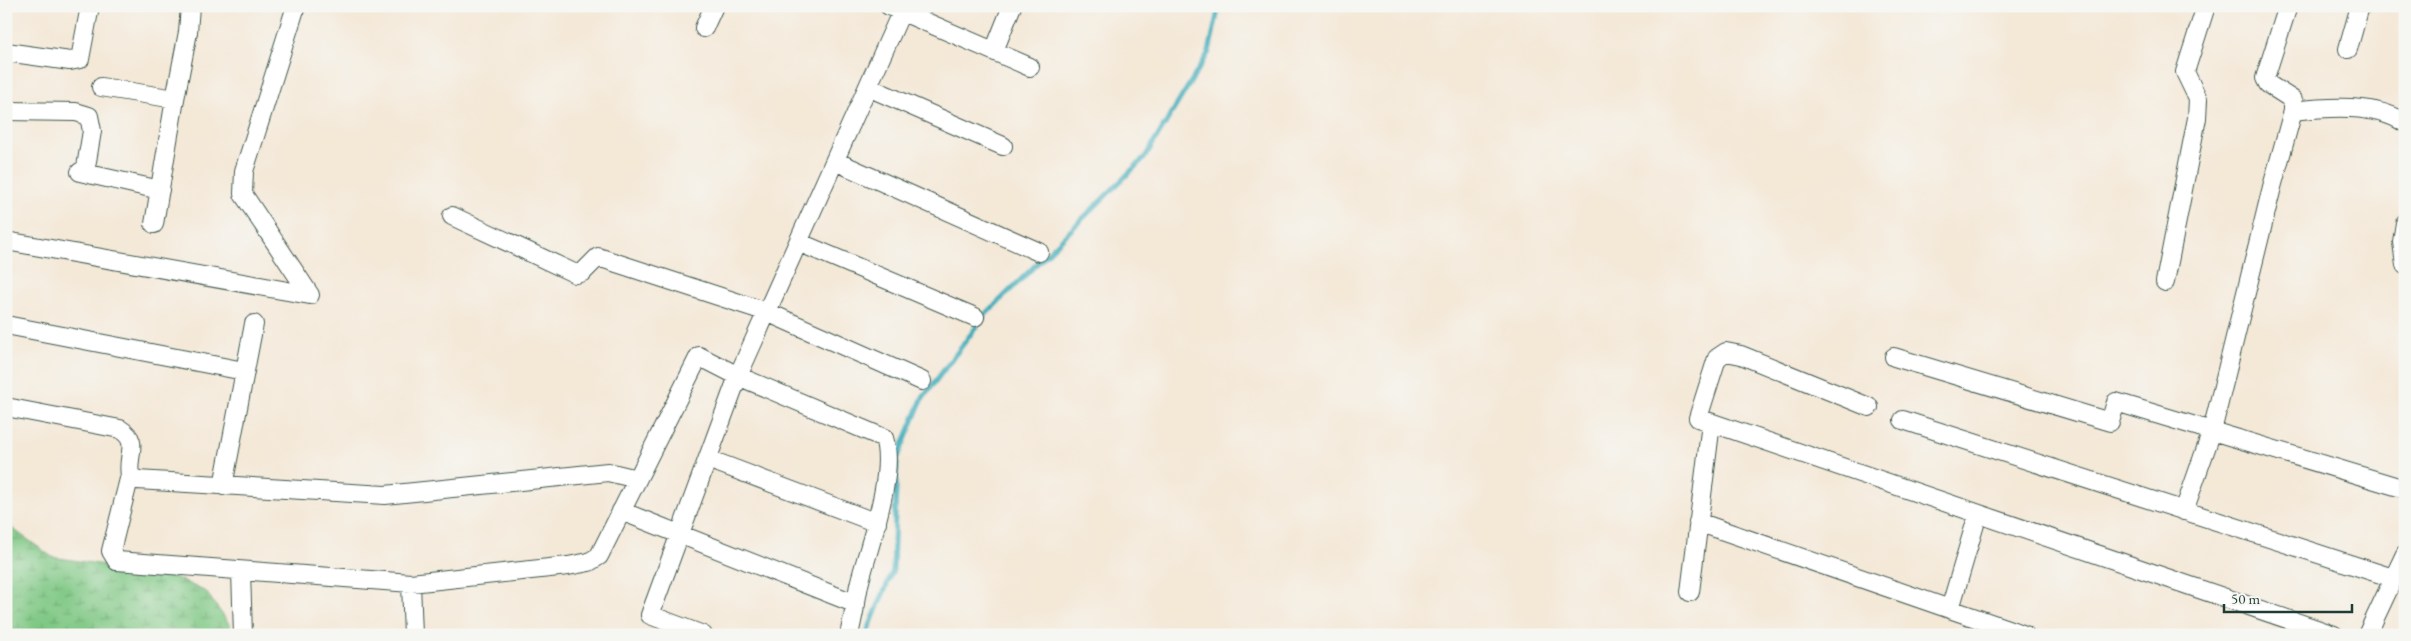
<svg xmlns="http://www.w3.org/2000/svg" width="2411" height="641" font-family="'EB Garamond',serif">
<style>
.wetland{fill:url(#wetland-marsh);stroke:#4f825c}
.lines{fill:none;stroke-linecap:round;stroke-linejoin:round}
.stream{stroke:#3fadbc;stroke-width:5}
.street-casing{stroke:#3f574c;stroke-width:20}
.street{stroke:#fff;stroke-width:18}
</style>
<defs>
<pattern id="wetland-marsh" width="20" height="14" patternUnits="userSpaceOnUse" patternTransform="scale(1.25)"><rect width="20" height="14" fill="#7fc884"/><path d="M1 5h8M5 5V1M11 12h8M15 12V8" fill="none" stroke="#67a46d"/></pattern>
</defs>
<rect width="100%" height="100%" fill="#f6f6f2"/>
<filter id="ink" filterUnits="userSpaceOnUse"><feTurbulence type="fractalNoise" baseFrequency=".02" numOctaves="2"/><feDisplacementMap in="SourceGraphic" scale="10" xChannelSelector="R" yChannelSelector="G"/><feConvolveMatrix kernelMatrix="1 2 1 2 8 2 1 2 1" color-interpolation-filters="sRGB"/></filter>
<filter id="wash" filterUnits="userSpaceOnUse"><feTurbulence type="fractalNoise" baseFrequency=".0096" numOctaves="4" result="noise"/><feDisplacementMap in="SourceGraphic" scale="20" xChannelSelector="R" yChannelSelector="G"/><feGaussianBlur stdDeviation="1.12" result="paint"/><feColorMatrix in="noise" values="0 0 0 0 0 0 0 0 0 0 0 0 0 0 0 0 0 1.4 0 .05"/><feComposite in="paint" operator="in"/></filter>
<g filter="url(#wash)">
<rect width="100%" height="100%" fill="#f4e8d7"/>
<path class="wetland" d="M 6,524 L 52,557 L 170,575 L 206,592 L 230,625 L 230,635 L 6,635 Z"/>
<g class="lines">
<path class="stream" d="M 866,635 L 893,570 L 897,459 L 922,399 L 986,314 L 1145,157 L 1209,52 L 1219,6"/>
</g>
</g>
<g filter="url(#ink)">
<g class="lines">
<defs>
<path id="street" d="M 889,6 L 1030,67
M 2288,6 L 2265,78 L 2268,84 L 2293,100 L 2293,111 L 2272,187 L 2212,431 L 2405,489
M 704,28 L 714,6
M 2348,49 L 2360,6
M 994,51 L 1012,6
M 6,52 L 70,61 L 80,59 L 90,6
M 101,87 L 175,99
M 868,87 L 1003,146
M 6,111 L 76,112 L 89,116 L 92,131 L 85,173
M 2293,111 C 2327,107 2376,103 2405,123
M 835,161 L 1039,252
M 80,172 L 160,190
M 452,216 L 576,274 L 583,272 L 598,257 L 767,312 L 922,381
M 2405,223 L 2402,242 L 2405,265
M 154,224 L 175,99 L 188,32 L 190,6
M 6,241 L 310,295 L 243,194 L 244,171 L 296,6
M 798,242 L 975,317
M 2165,282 L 2197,118 L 2198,99 L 2185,72 L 2206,6
M 6,325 L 244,371
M 1894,357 L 2110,422 L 2116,402 L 2212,431 L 2184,511
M 6,407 L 120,429 C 141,442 126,455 130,475 L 137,480 L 385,495 L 608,472 L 637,479
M 1869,407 L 1741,355 L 1726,352 L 1717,358 L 1698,418 L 2334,635
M 1903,420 L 2393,578
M 708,459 L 877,523
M 130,475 L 111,551 L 117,561 L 411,583 L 568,566 L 589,562 L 599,556 L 699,356 L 738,376 L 884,438 C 896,475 868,547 859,585 C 856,602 853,618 849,635
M 223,486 L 254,324
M 621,511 L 856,604
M 1698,522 L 2025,635
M 241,571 L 243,635
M 411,583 L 413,635
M 1690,592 L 1711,423
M 1950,609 L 1978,514
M 703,635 L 650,615 L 738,376 L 904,6
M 2367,635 L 2405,554"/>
</defs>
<use href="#street" class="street-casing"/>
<use href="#street" class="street"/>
</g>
</g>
<rect width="2411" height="641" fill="none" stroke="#f6f6f2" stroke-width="25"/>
<path d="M2224 604v8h128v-8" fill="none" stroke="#1f3d34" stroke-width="2.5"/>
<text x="2231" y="604" font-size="15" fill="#1f3d34" stroke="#f6f6f2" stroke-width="4" paint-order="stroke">50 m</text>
</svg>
